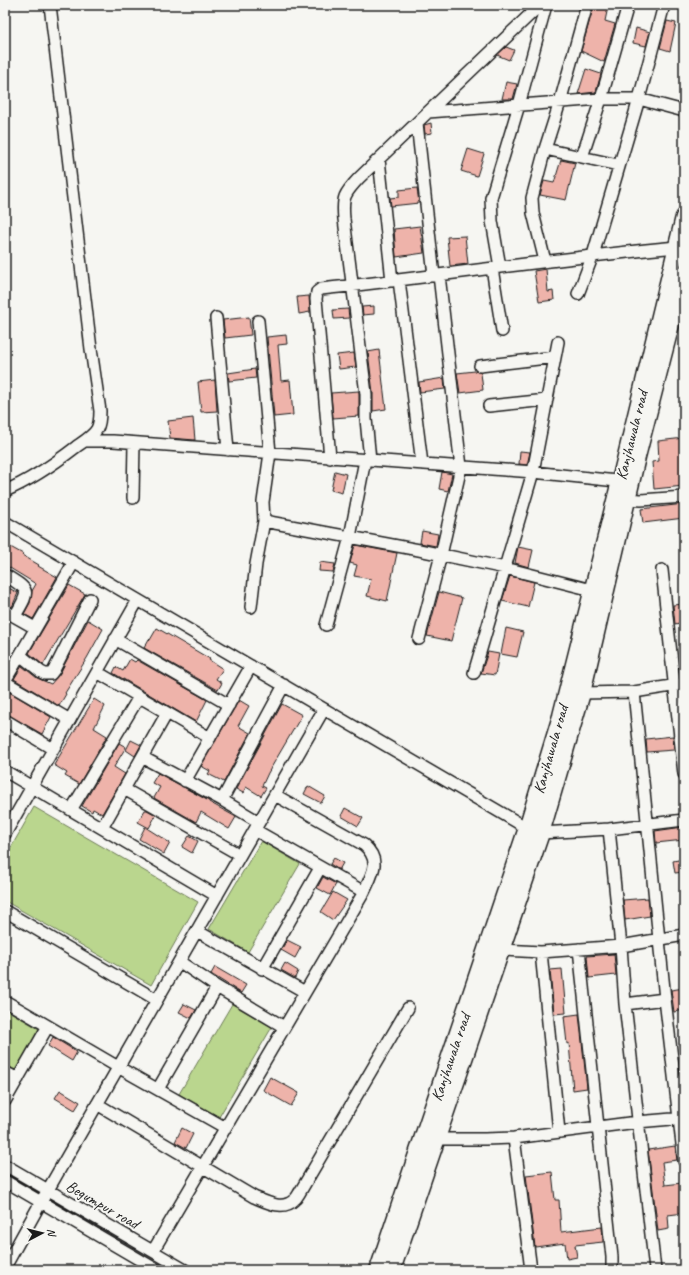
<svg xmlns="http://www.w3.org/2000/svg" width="689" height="1275" font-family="Caveat,sans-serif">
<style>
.green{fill:#bad68e;stroke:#6b7955}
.building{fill:#eeb3aa;stroke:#1c1c1c}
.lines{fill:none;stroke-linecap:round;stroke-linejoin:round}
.minor-casing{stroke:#1c1c1c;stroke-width:14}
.secondary-casing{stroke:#1c1c1c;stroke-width:19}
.minor{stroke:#f6f6f2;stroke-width:11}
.secondary{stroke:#f6f6f2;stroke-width:16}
.labels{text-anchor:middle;stroke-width:4;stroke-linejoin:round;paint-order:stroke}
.street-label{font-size:16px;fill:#1c1c1c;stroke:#f6f6f2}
</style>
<rect width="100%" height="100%" fill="#f6f6f2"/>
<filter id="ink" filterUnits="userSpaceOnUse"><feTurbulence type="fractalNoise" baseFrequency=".025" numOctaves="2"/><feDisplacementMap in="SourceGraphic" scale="8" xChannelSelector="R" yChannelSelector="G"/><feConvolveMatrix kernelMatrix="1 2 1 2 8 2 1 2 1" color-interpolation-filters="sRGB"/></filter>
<g filter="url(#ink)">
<path class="green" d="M 34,807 L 198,902 L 151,985 L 5,901 L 5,858 Z
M 261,841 L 300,864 L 248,952 L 209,929 Z
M 232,1004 L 272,1027 L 219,1117 L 179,1094 Z
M 5,1009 L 39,1029 L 15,1071 L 5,1065 Z"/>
<path class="building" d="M 594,5 L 608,7 L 605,21 L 615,24 L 604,62 L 581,51 Z
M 667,21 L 676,23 L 670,51 L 660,48 Z
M 636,28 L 650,32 L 646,46 L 633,43 Z
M 506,47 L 514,50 L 509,60 L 497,55 Z
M 586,69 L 601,74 L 596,92 L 578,94 Z
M 506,82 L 517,84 L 513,99 L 502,99 Z
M 431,123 L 432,133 L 425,134 L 424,125 Z
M 468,149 L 484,154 L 477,176 L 461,171 Z
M 561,160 L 575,163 L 566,200 L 540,195 L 544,181 L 554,183 Z
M 417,188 L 419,203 L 391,206 L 390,198 L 399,197 L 399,190 Z
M 420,226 L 424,253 L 396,257 L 394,229 Z
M 465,236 L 468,264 L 450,266 L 447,237 Z
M 546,269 L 548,292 L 553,291 L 554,300 L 539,302 L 534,271 Z
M 309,296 L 310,312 L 299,314 L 297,297 Z
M 374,306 L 374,314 L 363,315 L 362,307 Z
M 348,309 L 349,318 L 334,319 L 333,310 Z
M 249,317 L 251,335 L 225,338 L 223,320 Z
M 286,335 L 287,344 L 278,345 L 281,381 L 290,380 L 293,415 L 274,417 L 267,337 Z
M 379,350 L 386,409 L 373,411 L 373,393 L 368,352 Z
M 354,353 L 356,367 L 339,369 L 337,355 Z
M 255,369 L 256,378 L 229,381 L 228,373 Z
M 475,371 L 481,373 L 483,390 L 460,393 L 457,373 Z
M 444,378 L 445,389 L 420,392 L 419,382 Z
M 215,380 L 217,411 L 201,412 L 198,382 Z
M 359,391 L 359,416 L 333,418 L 331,393 Z
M 193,418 L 195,440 L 170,438 L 168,421 Z
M 684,438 L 684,486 L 654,489 L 652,462 L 659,461 L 658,441 Z
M 520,451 L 530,452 L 527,465 L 519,464 Z
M 335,471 L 346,474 L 342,493 L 331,490 Z
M 442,472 L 452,474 L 448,491 L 439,489 Z
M 684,504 L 684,518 L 643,523 L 641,509 Z
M 422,531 L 438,534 L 436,546 L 420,543 Z
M 5,544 L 23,554 L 22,555 L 39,565 L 38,566 L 57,577 L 33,619 L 24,614 L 30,603 L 32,591 L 36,584 L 5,565 Z
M 355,545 L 397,553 L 387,601 L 367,596 L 371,579 L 354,576 L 357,565 L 350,563 Z
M 518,547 L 533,550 L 529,567 L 515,563 Z
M 320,562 L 335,564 L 333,572 L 319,571 Z
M 510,576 L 534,582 L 528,607 L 502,601 Z
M 69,585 L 85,594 L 43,665 L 29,653 Z
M 5,586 L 18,593 L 12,607 L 5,604 Z
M 439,592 L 462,598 L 451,641 L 427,636 Z
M 684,604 L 684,622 L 675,624 L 673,605 Z
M 88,620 L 103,629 L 87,658 L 65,693 L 66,694 L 59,706 L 14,679 L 22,666 L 37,678 L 51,684 L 60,673 Z
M 157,628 L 210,659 L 209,660 L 223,669 L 216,679 L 222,683 L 218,690 L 144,648 L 149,639 L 150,640 Z
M 506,628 L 523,632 L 517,657 L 501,654 Z
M 488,652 L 499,654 L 495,675 L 481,673 Z
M 130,659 L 135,662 L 137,660 L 207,700 L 196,722 L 113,673 L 116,667 L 123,671 Z
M 6,690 L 51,717 L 42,734 L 5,713 Z
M 94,699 L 105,706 L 94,728 L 107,736 L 79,784 L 65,776 L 67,773 L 54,765 Z
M 239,700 L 249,706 L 238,726 L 250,733 L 224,782 L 208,774 L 210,771 L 201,766 Z
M 282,704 L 302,715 L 268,773 L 262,786 L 266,788 L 261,796 L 246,787 L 243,793 L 236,789 Z
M 673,736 L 674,750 L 647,752 L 646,739 Z
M 131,740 L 141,745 L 135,756 L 126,750 Z
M 119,743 L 126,747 L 114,767 L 125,774 L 102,814 L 93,809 L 92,812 L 82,806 Z
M 158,773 L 207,800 L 209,801 L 209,802 L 236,817 L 229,829 L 201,812 L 196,822 L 154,798 L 160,787 L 152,783 Z
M 308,786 L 325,796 L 321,803 L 304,794 Z
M 345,808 L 363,818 L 358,826 L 341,816 Z
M 145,810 L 147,810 L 156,815 L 149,828 L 138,822 Z
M 145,827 L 170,843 L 164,854 L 139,839 Z
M 683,827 L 684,840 L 656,843 L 655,831 Z
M 189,836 L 198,841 L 192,853 L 182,847 Z
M 334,858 L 343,863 L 339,870 L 330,864 Z
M 684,859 L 684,872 L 675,873 L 673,861 Z
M 323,877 L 336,884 L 330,895 L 317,888 Z
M 333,892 L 347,900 L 333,920 L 321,912 Z
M 648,898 L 650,916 L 625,920 L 623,900 Z
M 287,940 L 301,947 L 295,958 L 281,950 Z
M 614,954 L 616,975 L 589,978 L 587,956 Z
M 285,963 L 298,971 L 295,978 L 281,970 Z
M 215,967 L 246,985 L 241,993 L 211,974 Z
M 562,969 L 566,1013 L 554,1014 L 550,970 Z
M 684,988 L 684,1010 L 674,1012 L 671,990 Z
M 184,1004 L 196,1010 L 191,1018 L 179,1012 Z
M 579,1014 L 587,1088 L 573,1090 L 569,1043 L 567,1044 L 564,1016 Z
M 53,1037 L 77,1052 L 72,1061 L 48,1046 Z
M 270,1077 L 299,1093 L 291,1106 L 263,1090 Z
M 60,1090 L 80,1102 L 75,1110 L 55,1098 Z
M 182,1128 L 193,1134 L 186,1148 L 175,1142 Z
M 675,1146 L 677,1160 L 662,1162 L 665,1185 L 682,1183 L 684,1213 L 668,1215 L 669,1229 L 658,1231 L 648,1150 Z
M 552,1172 L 555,1200 L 559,1200 L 561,1232 L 602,1227 L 603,1242 L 575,1245 L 577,1257 L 567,1259 L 565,1243 L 535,1247 L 526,1175 Z"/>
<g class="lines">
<defs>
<path id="minor" d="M 428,112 L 601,99 L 639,99 L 684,111
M 417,123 L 434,276
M 545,149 L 618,165
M 582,157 L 601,99 L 628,5
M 379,159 L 392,281
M 545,261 L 533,213 L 532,198 L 545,149 L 560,102 L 587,5
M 500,267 L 492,221 L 491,198 L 519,105 L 546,5
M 492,268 L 502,331
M 399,280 L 422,464
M 578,294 L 593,255 L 639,99 L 664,5
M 216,318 L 228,450
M 480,366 L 555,357
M 489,406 L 547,400
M 85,441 L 113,441 L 533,472 L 626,482
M 330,458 L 316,299 L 317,292 L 321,289 C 440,276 558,258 677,247 L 682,248
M 370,460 L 366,419 L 366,394 L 344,219 C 342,197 344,194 359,178 L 540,5
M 5,491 C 31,480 54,464 76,447 C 83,442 93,436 97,429 C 100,423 100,417 100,411 L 91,349 L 50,5
M 133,498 L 134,443
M 628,499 L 641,500 L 684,497
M 264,521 L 419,550 L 505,568 L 592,590
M 5,522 L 527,828 L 541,833 L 609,829 L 684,820
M 662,570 L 684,774
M 5,575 C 31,591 30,590 15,616
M 251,607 L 256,564 L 264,521 L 263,502 L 270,453 L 258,321
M 5,611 L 35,628
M 326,625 L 350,537 L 365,460
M 115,639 L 229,705
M 419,639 L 441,555 L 461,467 L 439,275
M 20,655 L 41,672 L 45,674 L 51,674 L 54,670 L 90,599
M 97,672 L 210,738
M 474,673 L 533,472 L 558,342
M 5,681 L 74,562
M 5,682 L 70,720
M 575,692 L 582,693 L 634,692 L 684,684
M 5,720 L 53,749
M 142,757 L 222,800 L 259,822
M 5,771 L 217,896
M 185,781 L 251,666
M 124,789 L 240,855
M 222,800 L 284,685
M 71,810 L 139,697
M 102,828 L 167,713
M 609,829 L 621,946 L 625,1004 L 655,1270
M 255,830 L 364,892
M 5,834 L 138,600
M 5,911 L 157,1000
M 197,931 L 305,992
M 579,949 L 612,1257 L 612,1270
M 501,950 L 541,952 L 621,946 L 684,935
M 541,952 L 559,1132
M 180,962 L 217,987 L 284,1027
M 262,969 L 320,868
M 665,999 L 684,1161
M 5,1001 L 118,1067 L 224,1127
M 625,1004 L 665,999 L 634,692
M 5,1072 L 18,1079
M 158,1089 L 217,987
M 5,1101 L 48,1026
M 97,1104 L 254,1197 C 266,1202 283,1211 294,1200 C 297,1198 298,1195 300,1192 L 408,1008
M 514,1138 L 531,1270
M 436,1139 L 485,1139 L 514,1138 L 637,1122 L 684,1118
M 5,1165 L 185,1270
M 5,1181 L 157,1270
M 153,1251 L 364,892 C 372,874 382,861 364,845 L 275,795
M 5,1267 L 41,1202 L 324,709"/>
<path id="secondary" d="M 378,1270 L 527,828 L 561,716 L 620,481 L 684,217
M 392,1270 L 541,833 L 582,693 L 637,457 L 684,274"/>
</defs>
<use href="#minor" class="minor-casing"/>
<use href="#secondary" class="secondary-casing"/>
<use href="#minor" class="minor"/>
<use href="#secondary" class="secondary"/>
</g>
</g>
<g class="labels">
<g class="street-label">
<text transform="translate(631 435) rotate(-76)" y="6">Kanjhawala road</text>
<text transform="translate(550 749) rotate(-74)" y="6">Kanjhawala road</text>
<text transform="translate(450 1057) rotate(-71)" y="6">Kanjhawala road</text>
<text transform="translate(103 1204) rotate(30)" y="6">Begumpur road</text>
</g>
</g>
<rect width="689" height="1275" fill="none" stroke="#f6f6f2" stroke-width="20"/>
<rect x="10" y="10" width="669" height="1255" fill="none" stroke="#1c1c1c" stroke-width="1.5" filter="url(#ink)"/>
<g transform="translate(42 1233) rotate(83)" stroke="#f6f6f2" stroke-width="3" paint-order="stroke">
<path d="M0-3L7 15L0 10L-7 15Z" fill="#1c1c1c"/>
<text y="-6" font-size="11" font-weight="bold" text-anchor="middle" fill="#1c1c1c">N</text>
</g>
</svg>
